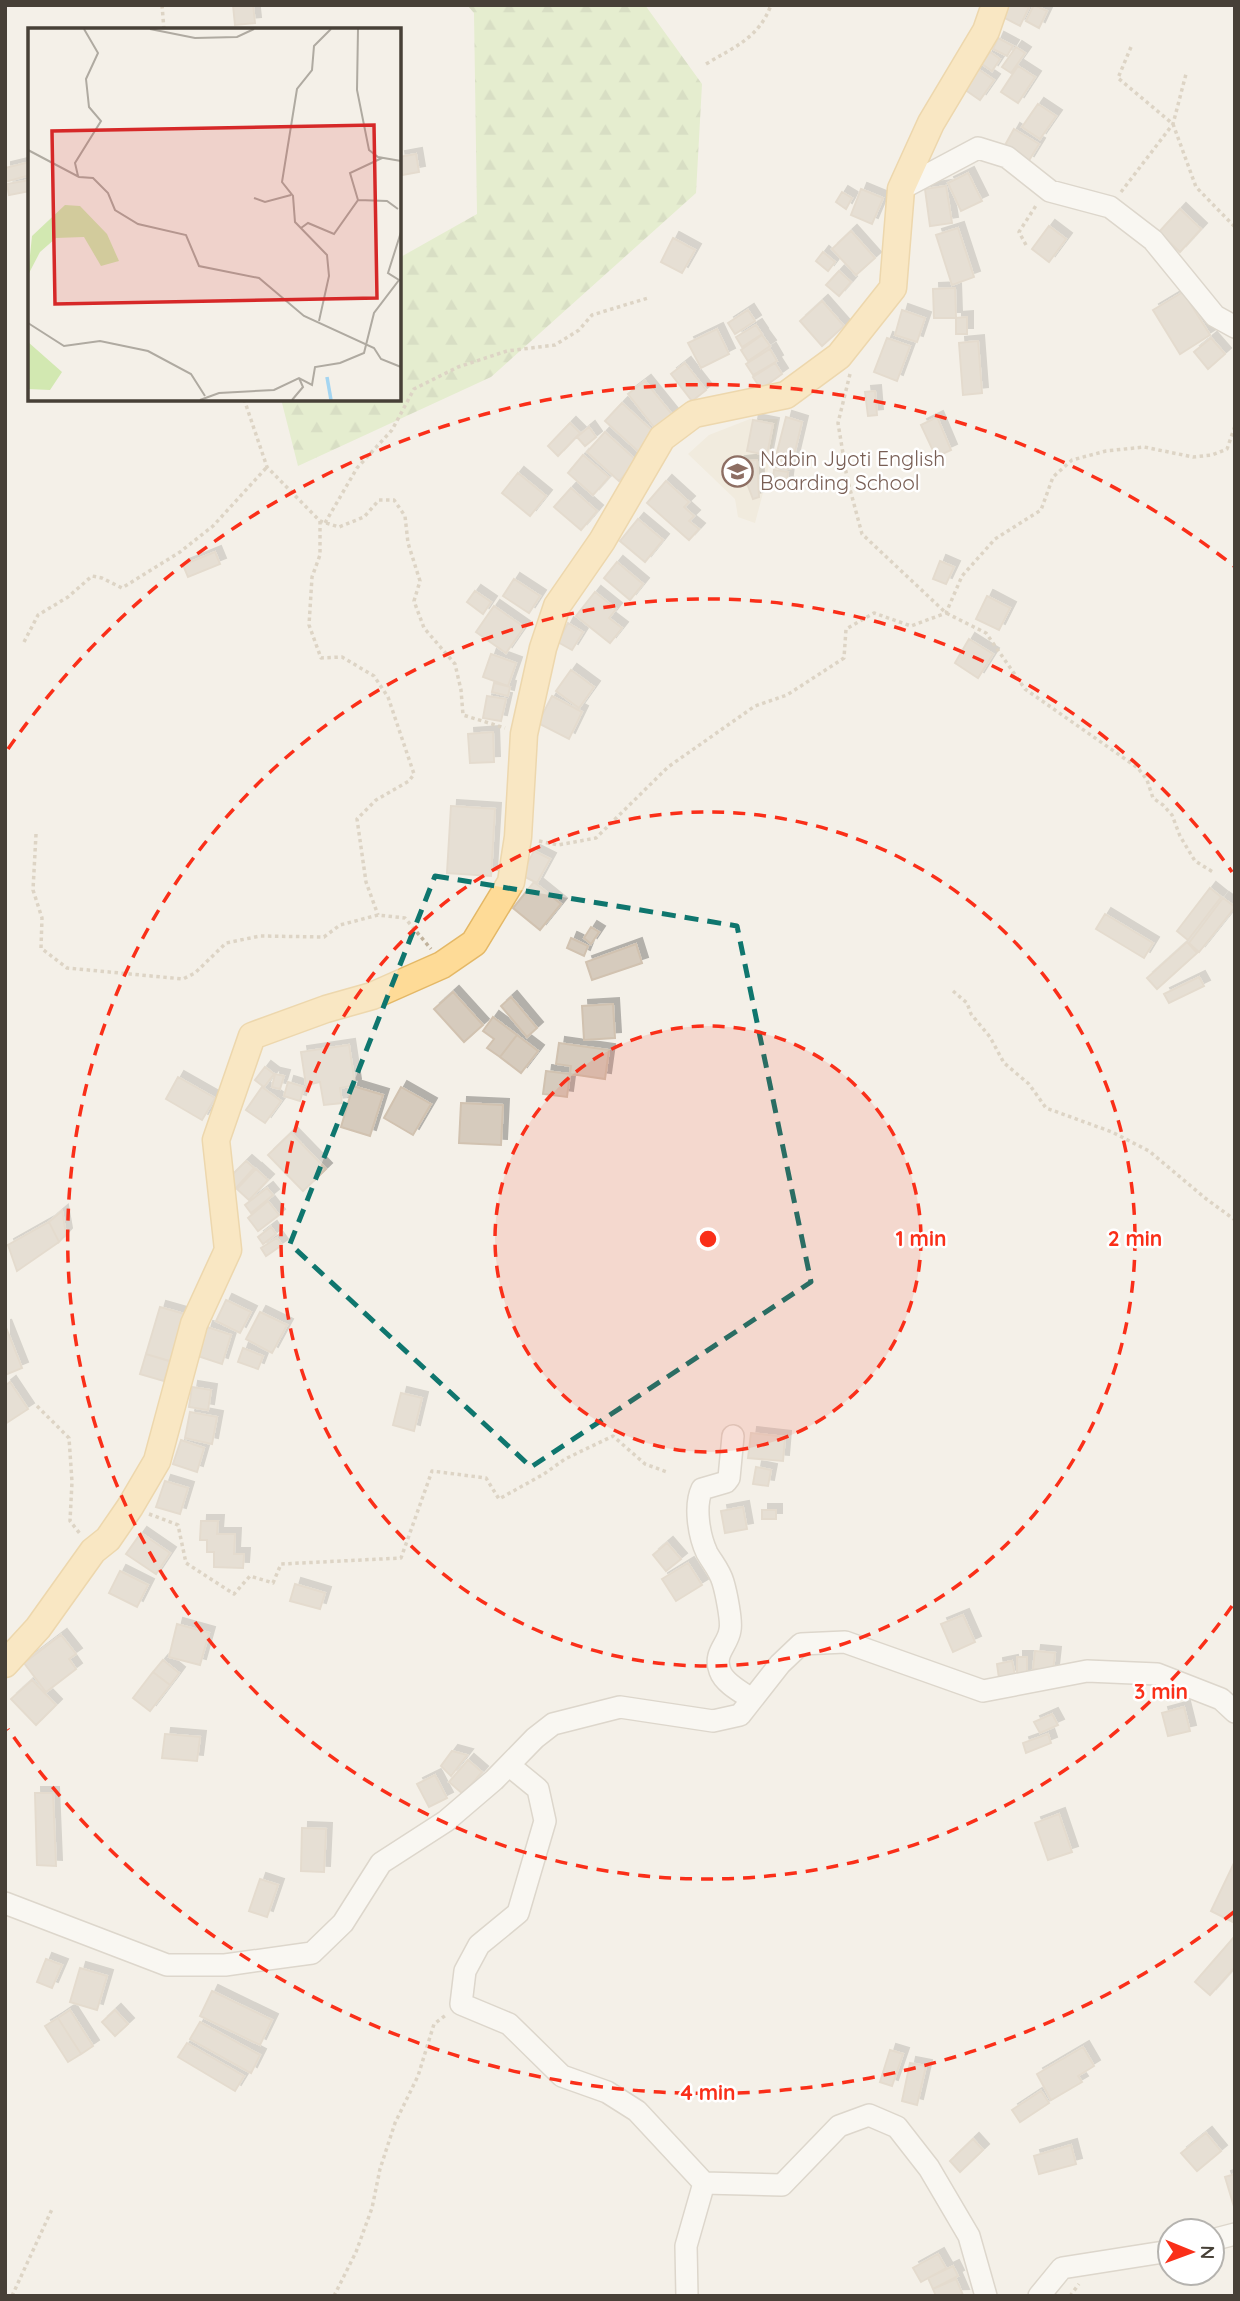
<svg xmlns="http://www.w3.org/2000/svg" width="1240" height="2301" font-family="Quicksand,sans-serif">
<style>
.education{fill:#ede4d2}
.forest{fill:url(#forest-firs)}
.building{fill:#d6cbbd;stroke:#d1c2b0;stroke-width:2;filter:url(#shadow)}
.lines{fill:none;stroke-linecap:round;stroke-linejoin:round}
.minor-casing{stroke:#c0b7aa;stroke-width:24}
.major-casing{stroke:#e4b866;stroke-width:29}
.path{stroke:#c1b29c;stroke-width:3.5;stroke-dasharray:3.5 3.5;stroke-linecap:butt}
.minor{stroke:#fff;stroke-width:21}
.major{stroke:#fedb97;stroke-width:26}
.marked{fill:none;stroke:#0f766e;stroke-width:5;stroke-dasharray:14 9;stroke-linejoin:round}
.ring{fill:none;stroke:#fa2f19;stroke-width:3.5;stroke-dasharray:12 9}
.labels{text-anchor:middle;stroke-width:5;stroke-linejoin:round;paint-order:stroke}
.education-label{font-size:21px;fill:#785e54;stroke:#fff;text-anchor:start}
.inset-river{fill:none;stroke:#a4d5f1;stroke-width:3.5}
.inset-road{fill:none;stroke:#afaaa1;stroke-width:2}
.view{fill:#d62828;fill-opacity:0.15;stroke:#d62828;stroke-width:3.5}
.inset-edge{fill:none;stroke:#474037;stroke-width:3.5}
.centre{fill:#fa2f19;stroke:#fff;stroke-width:3.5}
.ring-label{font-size:21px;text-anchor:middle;font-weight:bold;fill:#fa2f19;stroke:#fff;stroke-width:5;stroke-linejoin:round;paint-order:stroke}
</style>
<defs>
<pattern id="forest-firs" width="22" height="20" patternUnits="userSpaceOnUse" patternTransform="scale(1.75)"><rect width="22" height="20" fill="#d2e8b1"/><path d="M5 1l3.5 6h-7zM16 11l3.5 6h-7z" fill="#b6c899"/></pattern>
<filter id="shadow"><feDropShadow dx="6" dy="-6" stdDeviation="0" flood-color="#0004"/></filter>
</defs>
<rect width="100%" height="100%" fill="#f4f0e8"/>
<path class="education" d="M 750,419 L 778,419 L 764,489 L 755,523 L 738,517 L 735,499 L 688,454 L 709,435 Z"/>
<path class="forest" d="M 467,5 L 645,5 L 702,84 L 696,193 L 491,377 L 298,466 L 281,399 L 399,399 L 399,258 L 477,214 L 474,13 Z"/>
<path class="building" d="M 233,5 L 253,5 L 255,23 L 235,25 Z
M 1009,5 L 1029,7 L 1020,26 L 1003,17 Z
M 1034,5 L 1047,11 L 1039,28 L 1026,21 Z
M 998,38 L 1013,46 L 1007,56 L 993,49 Z
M 1016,47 L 1025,53 L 1011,73 L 1002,67 Z
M 990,52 L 1000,59 L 992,71 L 982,64 Z
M 1018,66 L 1035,77 L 1018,103 L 1001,92 Z
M 978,69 L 994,80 L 980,100 L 964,89 Z
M 1038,104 L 1056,116 L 1040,139 L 1022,127 Z
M 1014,129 L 1039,144 L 1028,162 L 1004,147 Z
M 416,154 L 419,172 L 402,175 L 399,157 Z
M 30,162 L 30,175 L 5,182 L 5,168 Z
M 968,173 L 982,201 L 961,211 L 948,183 Z
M 30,180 L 30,191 L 9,195 L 7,184 Z
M 946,186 L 952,223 L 930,226 L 925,189 Z
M 861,189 L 883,198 L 872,224 L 851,215 Z
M 842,192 L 852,198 L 846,209 L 836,202 Z
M 1180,209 L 1201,229 L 1180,252 L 1159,232 Z
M 1049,226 L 1066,239 L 1049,262 L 1032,249 Z
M 958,228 L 974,277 L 952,285 L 936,235 Z
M 851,231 L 875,258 L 856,275 L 832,249 Z
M 673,238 L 695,250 L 682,273 L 661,262 Z
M 823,252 L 835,262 L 828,271 L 816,261 Z
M 839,271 L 851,282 L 839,296 L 826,285 Z
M 955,288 L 956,318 L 934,318 L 933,289 Z
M 1183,292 L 1210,335 L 1180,354 L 1153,310 Z
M 822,301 L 844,326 L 822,346 L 800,321 Z
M 748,310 L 755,321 L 735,334 L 728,323 Z
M 902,310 L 925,318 L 917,342 L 895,335 Z
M 967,317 L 967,334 L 956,334 L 956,318 Z
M 756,325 L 762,334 L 742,347 L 736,337 Z
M 717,329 L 729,354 L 701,368 L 688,343 Z
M 762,335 L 770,346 L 748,361 L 741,350 Z
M 887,338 L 910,346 L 897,381 L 874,372 Z
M 1211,338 L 1225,354 L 1208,369 L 1194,352 Z
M 978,341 L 982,393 L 963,395 L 959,343 Z
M 770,349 L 777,361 L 753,375 L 746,364 Z
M 685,363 L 706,390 L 692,401 L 671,374 Z
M 775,363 L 782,374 L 761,389 L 753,377 Z
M 645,381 L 675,418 L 658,432 L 628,394 Z
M 875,391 L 877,415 L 868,416 L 865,392 Z
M 622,403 L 655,433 L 639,452 L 605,421 Z
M 786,417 L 802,422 L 793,460 L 776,456 Z
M 937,417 L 951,450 L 936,457 L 921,425 Z
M 753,420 L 773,424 L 767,455 L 747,451 Z
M 570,423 L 580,433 L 558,456 L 548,446 Z
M 589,427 L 596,437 L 585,446 L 577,437 Z
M 605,432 L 637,461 L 619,481 L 587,452 Z
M 583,455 L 609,477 L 593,495 L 568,473 Z
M 777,459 L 792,461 L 791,469 L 771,467 L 772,463 L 777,464 Z
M 757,460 L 759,497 L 753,499 L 739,462 Z
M 774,470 L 788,472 L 786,488 L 772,486 Z
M 518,473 L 546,496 L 530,516 L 502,493 Z
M 666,481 L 689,502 L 684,507 L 694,516 L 689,521 L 699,529 L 689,540 L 647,503 Z
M 571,488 L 597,511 L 581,530 L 554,507 Z
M 638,519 L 663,540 L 645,562 L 620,541 Z
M 215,552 L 220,564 L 188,577 L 183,565 Z
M 940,561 L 954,567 L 946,584 L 933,579 Z
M 617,562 L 643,584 L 630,600 L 604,578 Z
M 514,579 L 540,596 L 529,613 L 503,596 Z
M 475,591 L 491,602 L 483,614 L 467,602 Z
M 595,592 L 616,609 L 609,618 L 622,628 L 610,643 L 576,616 Z
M 987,596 L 1010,608 L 999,630 L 976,619 Z
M 494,606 L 524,627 L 506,653 L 476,632 Z
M 568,623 L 583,632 L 572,650 L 558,642 Z
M 969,639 L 993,654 L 978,678 L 955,663 Z
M 491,654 L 516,663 L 508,686 L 483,677 Z
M 571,670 L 594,687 L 579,708 L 556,691 Z
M 494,683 L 510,687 L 508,696 L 492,692 Z
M 487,696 L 506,699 L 501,721 L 483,718 Z
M 552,696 L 582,712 L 569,739 L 538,723 Z
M 493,732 L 494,762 L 470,763 L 468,734 Z
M 451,806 L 495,809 L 491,876 L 447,873 Z
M 534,851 L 550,859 L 537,883 L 521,875 Z
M 534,882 L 561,904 L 540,930 L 513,908 Z
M 1210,888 L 1221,897 L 1188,940 L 1177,931 Z
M 1223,898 L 1235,907 L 1199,952 L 1189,943 Z
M 1105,914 L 1153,943 L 1144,958 L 1096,929 Z
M 591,927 L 599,932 L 591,944 L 584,938 Z
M 571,938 L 588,946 L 584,956 L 567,948 Z
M 1187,942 L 1197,953 L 1157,989 L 1147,978 Z
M 636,944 L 642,963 L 592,980 L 586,962 Z
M 1199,977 L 1204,986 L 1169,1003 L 1164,994 Z
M 453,992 L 483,1025 L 464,1042 L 434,1009 Z
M 511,997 L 537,1028 L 527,1037 L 501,1006 Z
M 613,1004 L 615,1038 L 584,1040 L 582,1006 Z
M 493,1017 L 517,1035 L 500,1057 L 487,1048 L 494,1039 L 483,1031 Z
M 517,1035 L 538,1051 L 521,1073 L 500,1057 Z
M 559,1043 L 609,1050 L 605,1079 L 570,1074 L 571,1066 L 556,1064 Z
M 349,1045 L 355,1085 L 340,1088 L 342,1103 L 324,1105 L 320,1082 L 306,1085 L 301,1052 Z
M 265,1067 L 274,1074 L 264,1087 L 255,1080 Z
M 546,1071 L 570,1074 L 567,1097 L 543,1094 Z
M 275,1074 L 284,1076 L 280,1089 L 272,1087 Z
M 178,1077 L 215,1098 L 202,1120 L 166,1099 Z
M 288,1082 L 304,1087 L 300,1101 L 284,1096 Z
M 353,1086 L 383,1095 L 370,1136 L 341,1127 Z
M 262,1087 L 281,1101 L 265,1123 L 246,1110 Z
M 401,1087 L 431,1104 L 413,1135 L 384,1118 Z
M 461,1103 L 503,1105 L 501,1145 L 459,1143 Z
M 291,1133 L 326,1169 L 303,1191 L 268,1155 Z
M 246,1161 L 254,1168 L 235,1189 L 226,1181 Z
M 256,1169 L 268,1180 L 249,1200 L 237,1189 Z
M 267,1188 L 273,1195 L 251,1213 L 245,1205 Z
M 268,1201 L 279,1215 L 258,1231 L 248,1218 Z
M 62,1211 L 66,1234 L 59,1242 L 49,1222 Z
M 49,1222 L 59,1242 L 17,1271 L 8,1245 Z
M 271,1227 L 276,1234 L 263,1244 L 258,1237 Z
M 277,1238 L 282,1245 L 266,1256 L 261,1248 Z
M 226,1300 L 251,1312 L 240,1333 L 216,1321 Z
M 160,1307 L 188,1315 L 175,1363 L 146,1354 Z
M 260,1312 L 287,1325 L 272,1353 L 246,1339 Z
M 5,1325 L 22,1368 L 5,1375 Z
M 207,1327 L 231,1335 L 222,1364 L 198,1356 Z
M 243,1348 L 263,1356 L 258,1369 L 238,1362 Z
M 146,1354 L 170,1361 L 164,1381 L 140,1374 Z
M 10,1382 L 28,1409 L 5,1424 L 5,1386 Z
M 192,1387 L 211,1390 L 208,1410 L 189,1407 Z
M 401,1393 L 422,1398 L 414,1431 L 393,1425 Z
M 190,1412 L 217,1417 L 212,1444 L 185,1438 Z
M 751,1433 L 785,1437 L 783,1461 L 748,1458 Z
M 181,1440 L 204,1448 L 197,1472 L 173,1464 Z
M 756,1467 L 771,1470 L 768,1486 L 753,1484 Z
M 165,1481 L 188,1488 L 180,1514 L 156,1507 Z
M 743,1507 L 747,1529 L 725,1533 L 721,1511 Z
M 762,1510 L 776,1510 L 776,1519 L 762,1519 Z
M 201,1521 L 218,1521 L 217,1534 L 235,1534 L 234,1554 L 244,1554 L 243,1568 L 214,1567 L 214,1552 L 207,1552 L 207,1540 L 200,1540 Z
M 141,1533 L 170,1553 L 156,1574 L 126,1554 Z
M 667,1543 L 681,1559 L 666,1571 L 653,1555 Z
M 688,1563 L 702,1585 L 676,1601 L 662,1579 Z
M 120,1571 L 148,1585 L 137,1607 L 109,1593 Z
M 295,1584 L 325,1593 L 320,1609 L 290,1601 Z
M 963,1615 L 975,1642 L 953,1652 L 941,1624 Z
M 177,1624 L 209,1633 L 200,1665 L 169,1657 Z
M 61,1635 L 76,1654 L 69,1659 L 76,1669 L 46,1692 L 24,1663 Z
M 1035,1651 L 1055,1653 L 1053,1671 L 1033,1669 Z
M 1017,1657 L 1027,1657 L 1027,1678 L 1017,1678 Z
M 163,1660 L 179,1673 L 170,1685 L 153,1672 Z
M 1012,1661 L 1015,1675 L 999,1678 L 997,1664 Z
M 153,1672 L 170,1685 L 150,1711 L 133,1698 Z
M 32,1680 L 56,1705 L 36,1725 L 11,1699 Z
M 1184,1707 L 1190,1731 L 1168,1736 L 1162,1713 Z
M 1052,1714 L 1058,1725 L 1040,1733 L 1034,1722 Z
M 165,1734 L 200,1737 L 197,1761 L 162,1758 Z
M 1048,1734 L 1051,1743 L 1026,1753 L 1023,1743 Z
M 452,1751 L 467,1755 L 451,1776 L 441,1766 Z
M 468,1760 L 482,1772 L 463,1794 L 449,1782 Z
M 435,1775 L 447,1798 L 429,1807 L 417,1784 Z
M 35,1793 L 53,1793 L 56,1866 L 37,1865 Z
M 1059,1814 L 1072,1852 L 1048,1860 L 1035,1823 Z
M 302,1828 L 326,1829 L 324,1872 L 301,1871 Z
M 1235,1861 L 1235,1917 L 1233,1922 L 1211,1911 Z
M 260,1879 L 278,1885 L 267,1917 L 249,1911 Z
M 1235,1936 L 1235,1967 L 1210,1995 L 1195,1982 Z
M 46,1959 L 62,1965 L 52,1988 L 37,1982 Z
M 80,1968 L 107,1976 L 97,2010 L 70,2002 Z
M 212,1991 L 272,2020 L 260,2045 L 200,2016 Z
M 70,2010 L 93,2046 L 81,2054 L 58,2018 Z
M 115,2010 L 128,2024 L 115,2036 L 102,2022 Z
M 58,2018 L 81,2054 L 68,2062 L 45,2026 Z
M 200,2022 L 260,2055 L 251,2073 L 190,2039 Z
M 187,2043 L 244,2076 L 235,2091 L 178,2057 Z
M 1083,2047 L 1094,2066 L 1078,2076 L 1082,2082 L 1051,2100 L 1037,2074 Z
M 890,2050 L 903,2054 L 892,2086 L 880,2082 Z
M 910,2063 L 926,2066 L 917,2105 L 902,2101 Z
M 1041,2091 L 1049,2103 L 1020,2122 L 1012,2110 Z
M 1206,2133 L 1221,2151 L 1197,2171 L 1181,2153 Z
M 973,2139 L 983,2150 L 960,2172 L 950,2161 Z
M 1071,2145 L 1076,2164 L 1039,2174 L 1034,2156 Z
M 1235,2174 L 1235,2210 L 1225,2177 Z
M 938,2254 L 946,2268 L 921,2282 L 913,2268 Z
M 953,2266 L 958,2276 L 933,2289 L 928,2278 Z
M 956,2279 L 963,2295 L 936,2296 L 933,2289 Z"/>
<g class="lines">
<defs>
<path id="minor" d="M 901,189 L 978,148 L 1007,157 L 1050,191 L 1110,207 L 1153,240 L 1215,316 L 1235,327
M 733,1436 L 729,1478 L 726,1482 L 702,1489 C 694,1506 699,1536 707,1553 C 712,1562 720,1571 723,1582 C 726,1592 732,1621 730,1630 C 728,1645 713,1653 720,1671 C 724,1683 741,1692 752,1699
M 510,1766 L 538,1789 L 545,1821 L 518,1913 L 479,1945 L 465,1971 L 461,2004 L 509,2024 L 562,2076 L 607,2092 L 637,2111 L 704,2183 L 782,2185 L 839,2126 L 869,2115 L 897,2127 L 929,2168 L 969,2236 L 986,2296
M 5,1903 L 167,1965 L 225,1965 L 312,1953 L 343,1923 L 381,1863 L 446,1821 L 494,1780 L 535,1738 L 553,1724 L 620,1707 L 713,1721 L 740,1715 L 780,1664 L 801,1644 L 845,1642 L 983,1691 L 1087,1671 L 1157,1674 L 1221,1699 L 1235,1712
M 1212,2240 L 1235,2234
M 687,2296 L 686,2246 L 704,2183
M 1039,2296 L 1062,2268 L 1170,2251"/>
<path id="major" d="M 5,1664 L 38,1628 L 93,1551 L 108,1539 L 130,1507 L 157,1461 L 194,1324 L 228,1250 L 216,1140 L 252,1036 L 326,1009 L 372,996 L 442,965 L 474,943 L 511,882 L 518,837 L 524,734 L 543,648 L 557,606 L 602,541 L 662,438 L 694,414 L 786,395 L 839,356 L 893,288 L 901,189 L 931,123 L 986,31 L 995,5"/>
</defs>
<use href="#minor" class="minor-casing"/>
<use href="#major" class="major-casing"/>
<path class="path" d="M 162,5 L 164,30
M 1131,47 L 1118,78 L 1173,124 L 1196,187 L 1235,227
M 706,64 C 734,47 759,38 771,5
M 1121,192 L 1173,124 L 1186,74
M 1026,245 L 1019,232 L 1037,204
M 850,374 L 838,423 L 847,478 L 862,534 L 946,613 L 986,633 L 1025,689 L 1138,768 L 1147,780 L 1153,798 L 1163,805 L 1172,815 L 1180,836 L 1195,861 L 1213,872
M 244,399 L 267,467 L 320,521 L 339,527 L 364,517 L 379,500 L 394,500 L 405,516 L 408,543 L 420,581 L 414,601 L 424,628 L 455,664 L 461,690 L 463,715 L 505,728
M 320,521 L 320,555 L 312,577 L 309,625 L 321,658 L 342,657 L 374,676 L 388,697 L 414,774 L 409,781 L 376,800 L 357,819 L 366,882 L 378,915
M 325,523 L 357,468 L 392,430 L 414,389 L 458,367 L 507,351 L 555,345 L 579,330 L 592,315 L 648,298
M 24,642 L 38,615 L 68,597 L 92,576 L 102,578 L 122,588 L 180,552 L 213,526 L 267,467
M 36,834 L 33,890 L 42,918 L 41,948 L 67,968 L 183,979 L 195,973 L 226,943 L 260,936 L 324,937 L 340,925 L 378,915 L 405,918 L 431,949
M 539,841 L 558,845 L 596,838 L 668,767 L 755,706 L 787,695 L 844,658 L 846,629 L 874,613 L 911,626 L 946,613 L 962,576 L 995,539 L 1041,510 L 1053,477 L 1072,460 L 1106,451 L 1144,447 L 1193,457 L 1212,455 L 1227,449 L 1235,426
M 953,991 L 967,1003 L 971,1014 L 990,1037 L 1004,1063 L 1029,1084 L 1046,1108 L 1112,1132 L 1149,1151 L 1205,1198 L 1235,1220
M 37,1406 L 69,1438 L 72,1482 L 70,1521 L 81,1535
M 149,1514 L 178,1525 L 186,1563 L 234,1594 L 250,1576 L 273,1583 L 281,1564 L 401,1558 L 432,1471 L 486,1478 L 499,1499 L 544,1474 L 565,1459 L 613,1436 L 645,1464 L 667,1472
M 12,2296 L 53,2207
M 334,2296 L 356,2252 L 372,2208 L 380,2169 L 395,2123 L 418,2076 L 434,2024 L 446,2015
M 1070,2296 L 1079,2284"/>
<use href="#minor" class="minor"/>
<use href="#major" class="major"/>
</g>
<path d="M0 0H1240V2301H0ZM 435,876 L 737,926 L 811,1282 L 531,1467 L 290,1244 Z" fill="#f4f0e8" fill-opacity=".55" fill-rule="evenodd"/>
<path class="marked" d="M 435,876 L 737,926 L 811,1282 L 531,1467 L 290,1244 Z"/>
<circle cx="708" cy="1239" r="213" fill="#fa2f19" fill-opacity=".12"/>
<g class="ring">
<circle cx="708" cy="1239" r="213"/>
<circle cx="708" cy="1239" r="427"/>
<path d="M1232 1606A640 640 0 1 1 1232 872"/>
<path d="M1234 1912A854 854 0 0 1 8 1729M8 749A854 854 0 0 1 1234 566"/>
</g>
<defs>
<symbol id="school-ring" viewBox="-11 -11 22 22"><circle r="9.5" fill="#fff" stroke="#8d6e63" stroke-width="1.5"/><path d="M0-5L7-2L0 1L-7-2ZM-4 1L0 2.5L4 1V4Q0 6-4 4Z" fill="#8d6e63"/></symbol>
</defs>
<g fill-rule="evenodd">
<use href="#school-ring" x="720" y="454" width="35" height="35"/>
</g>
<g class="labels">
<g class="education-label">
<text x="760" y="466">Nabin Jyoti English<tspan x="760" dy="24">Boarding School</tspan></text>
</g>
</g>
<g transform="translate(28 28)">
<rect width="373" height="373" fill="#f4f0e8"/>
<path d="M 37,177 L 52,178 L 79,206 L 91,233 L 73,238 L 56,209 L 28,210 L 12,224 L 0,247 L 4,208 ZM 0,314 L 34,344 L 22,362 L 0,361 Z" fill="#d2e8b1"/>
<path class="inset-river" d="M 299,349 L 303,372"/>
<path class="inset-road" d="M 122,1 L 167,10 L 209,9 L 226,1M 330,1 L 329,62 L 341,122 L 350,129 L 373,133M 0,122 L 51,149 L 65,150 L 80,165 L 87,182 L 110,196 L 158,207 L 171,238 L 231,250 L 276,288 L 346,320 L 353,331 L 373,339M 50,148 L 47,135 L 73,93 L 61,79 L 58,51 L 70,25 L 56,1M 226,170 L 237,174 L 263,167M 330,172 L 359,173 L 370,181M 273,200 L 280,195 L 306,206 L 330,172 L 322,145 L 354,130M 291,293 L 301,248 L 299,227 L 267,194 L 265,168 L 254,154 L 269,61 L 284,42 L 286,18 L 303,1M 0,295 L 36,318 L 72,313 L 120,323 L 163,346 L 177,368M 172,372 L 191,365 L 246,362 L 271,350 L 284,357 L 287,339 L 312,335 L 336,325 L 346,285 L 371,252 L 360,245 L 373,204M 264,372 L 275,359 L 271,350"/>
<path class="view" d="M 346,97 L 349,270 L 27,276 L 24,103 Z"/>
<rect width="373" height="373" class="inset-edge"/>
</g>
<circle cx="708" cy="1239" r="10" class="centre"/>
<g class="ring-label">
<text x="921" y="1246">1 min</text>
<text x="1135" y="1246">2 min</text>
<text x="1161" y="1699">3 min</text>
<text x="708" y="2100">4 min</text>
</g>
<rect width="1240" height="2301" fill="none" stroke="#474037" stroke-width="14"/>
<g transform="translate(1191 2252) rotate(91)"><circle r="33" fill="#ffffff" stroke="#b5b3af" stroke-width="2"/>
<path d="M0-5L12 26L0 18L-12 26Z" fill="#fa2f19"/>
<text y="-10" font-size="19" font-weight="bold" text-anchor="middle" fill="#474037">N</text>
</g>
</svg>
